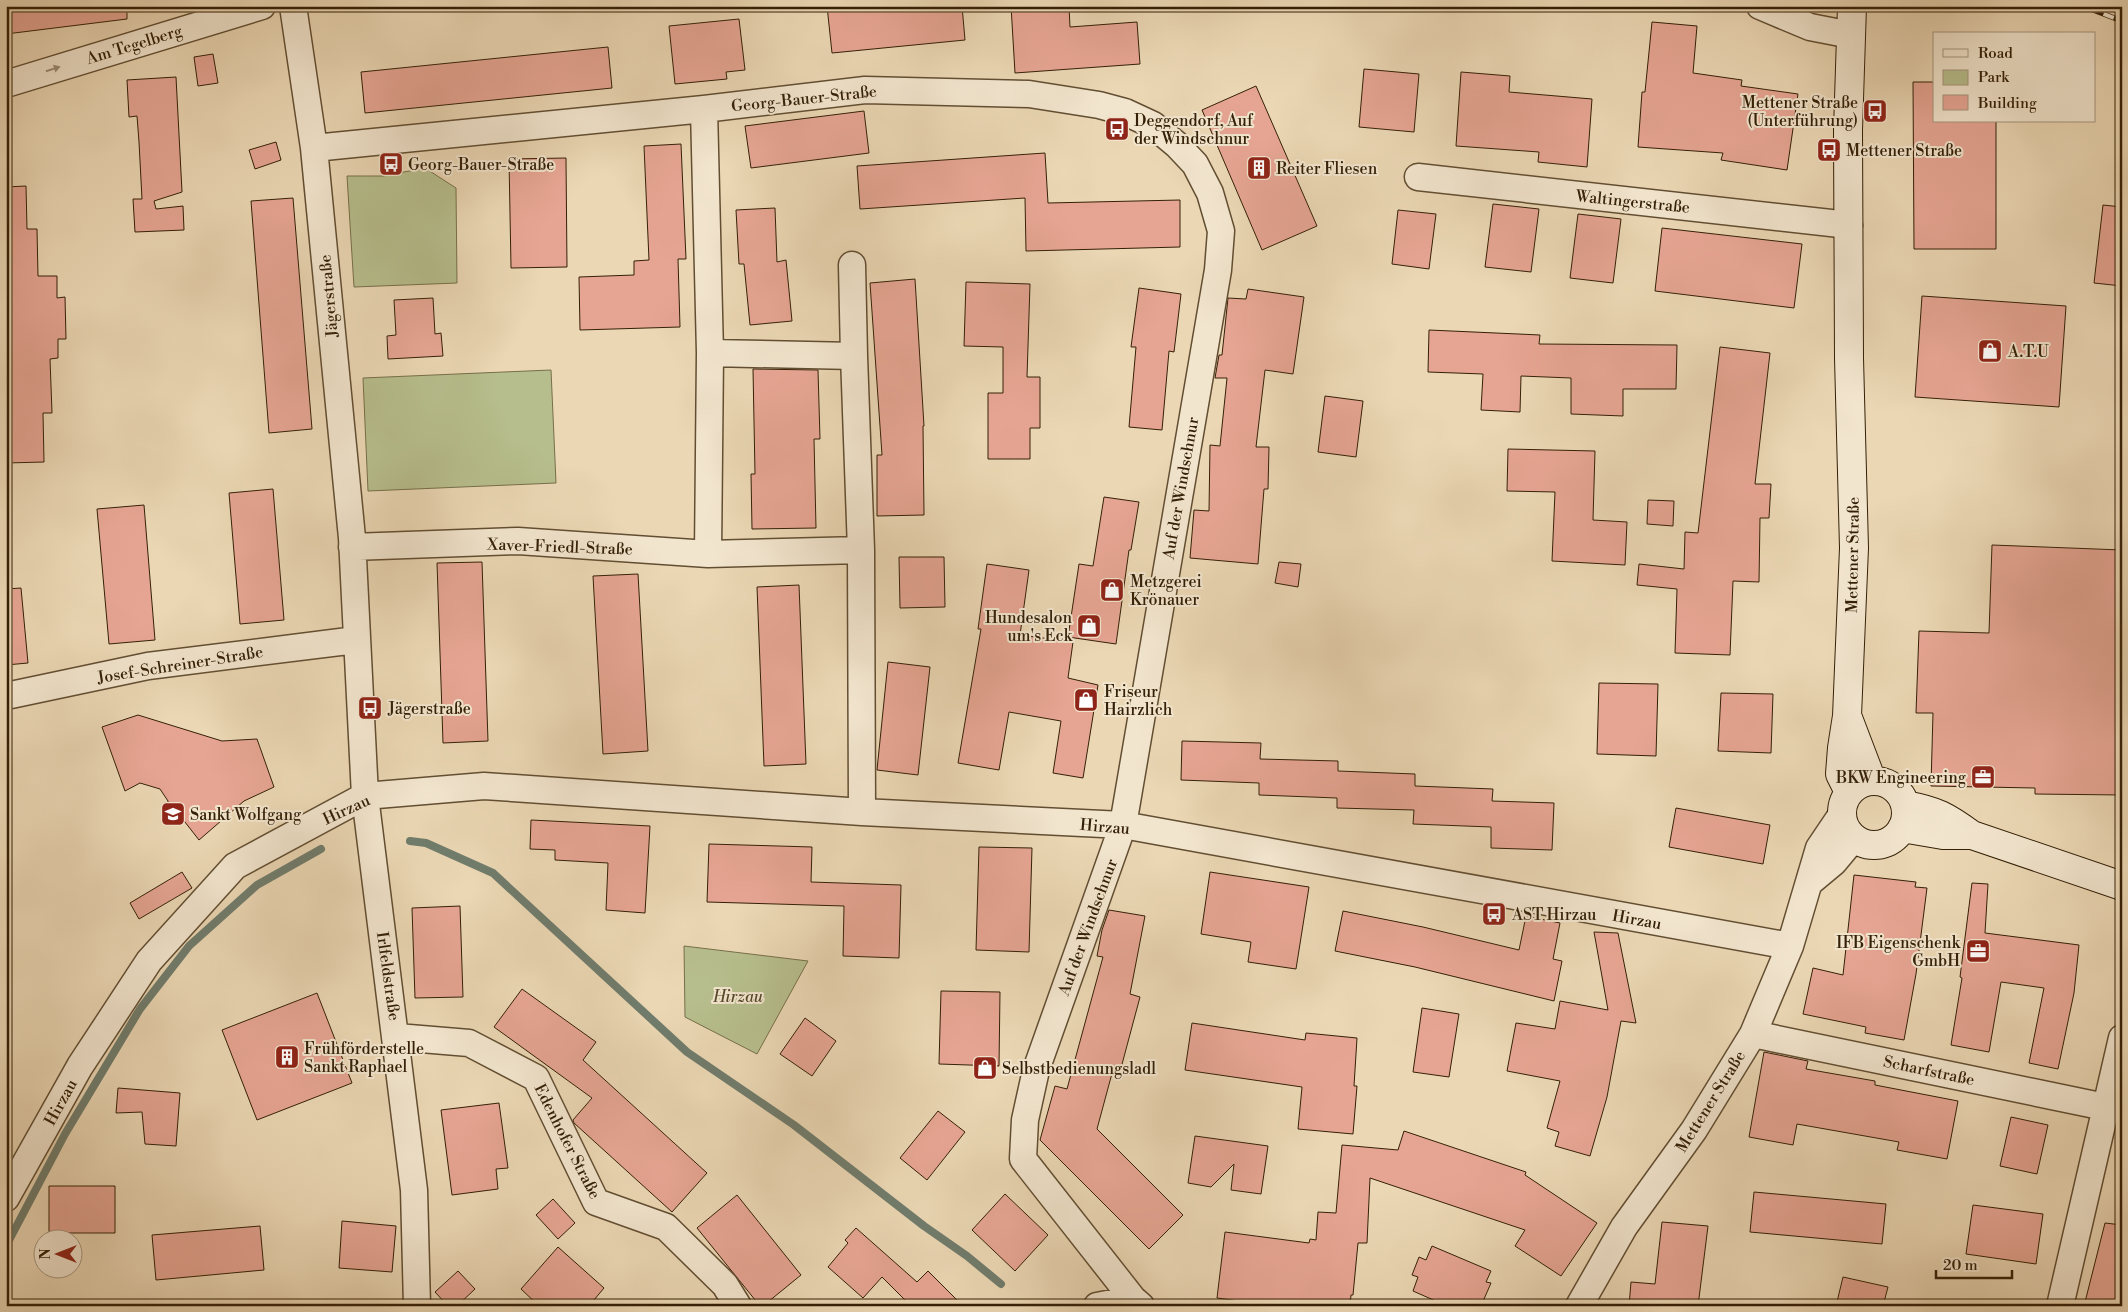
<svg xmlns="http://www.w3.org/2000/svg" width="2128" height="1312" font-family="'Libre Bodoni',serif">
<style>
.green{fill:#b7be8d;stroke:#766f4a}
.lines{fill:none;stroke-linecap:round;stroke-linejoin:round}
.stream{stroke:#707c6c;stroke-width:8}
.building{fill:#e6a593;stroke:#342007}
.street-casing{stroke:#624e32;stroke-width:29}
.secondary-casing{stroke:#342007;stroke-width:30}
.street{stroke:#f2e5ce;stroke-width:26}
.secondary{stroke:#f2e5ce;stroke-width:28}
.rail-casing{stroke:#342007;stroke-width:5.5}
.rail{stroke:#f2e5ce;stroke-width:4;stroke-dasharray:11;stroke-linecap:butt}
.oneway{fill:#9c8c74}
.labels{text-anchor:middle;stroke-width:4;stroke-linejoin:round;paint-order:stroke}
.street-label{font-size:16px;fill:#342007;stroke:#f2e5ce}
.poi-label{font-size:16px;fill:#342007;stroke:#f2e5ce;text-anchor:start}
.park-label{font-size:16px;font-style:italic;fill:#554828;stroke:#f2e5ce}
</style>
<rect width="100%" height="100%" fill="#ebd7b4"/>
<filter id="stains"><feTurbulence type="fractalNoise" baseFrequency=".004" numOctaves="4"/><feColorMatrix values="0 0 0 0 .2 0 0 0 0 .09 0 0 0 0 .02 0 0 0 .5 -.17"/></filter>
<radialGradient id="worn" r=".72"><stop offset=".6" stop-color="#630" stop-opacity="0"/><stop offset="1" stop-color="#630" stop-opacity=".3"/></radialGradient>
<path class="green" d="M 425,168 L 456,188 L 457,283 L 354,287 L 347,176 L 383,176 Z
M 551,370 L 556,483 L 368,491 L 363,378 Z
M 684,946 L 808,961 L 757,1054 L 685,1017 Z"/>
<g class="lines">
<path class="stream" d="M 410,841 L 426,843 L 493,873 L 687,1052 L 794,1125 L 924,1226 L 967,1256 L 1001,1284
M 6,1246 L 65,1134 L 140,1009 L 189,946 L 257,885 L 321,849"/>
</g>
<path class="building" d="M 6,6 L 127,6 L 127,19 L 6,34 Z
M 827,6 L 962,6 L 965,40 L 832,53 Z
M 1011,6 L 1069,6 L 1070,27 L 1137,22 L 1140,64 L 1015,73 Z
M 739,19 L 745,70 L 726,72 L 727,79 L 675,84 L 669,26 Z
M 1652,22 L 1697,26 L 1693,73 L 1742,80 L 1741,86 L 1798,94 L 1787,170 L 1721,160 L 1723,153 L 1638,147 L 1642,92 L 1645,92 Z
M 608,47 L 612,88 L 365,113 L 361,72 Z
M 213,54 L 218,83 L 198,86 L 194,57 Z
M 1364,69 L 1419,74 L 1414,132 L 1359,127 Z
M 1461,72 L 1510,76 L 1509,92 L 1592,99 L 1587,167 L 1538,162 L 1539,152 L 1456,146 Z
M 176,77 L 182,192 L 154,201 L 156,209 L 183,206 L 184,230 L 135,232 L 133,199 L 142,199 L 139,142 L 137,116 L 129,117 L 127,80 Z
M 1913,82 L 1934,82 L 1934,121 L 1996,121 L 1996,249 L 1914,249 Z
M 1256,86 L 1317,226 L 1262,250 L 1202,110 Z
M 864,111 L 869,153 L 751,168 L 745,126 Z
M 276,142 L 281,160 L 255,169 L 249,150 Z
M 681,144 L 686,259 L 678,259 L 680,327 L 580,330 L 579,277 L 634,275 L 634,261 L 649,260 L 644,146 Z
M 1045,153 L 1048,203 L 1180,200 L 1180,247 L 1026,251 L 1025,198 L 860,209 L 857,166 Z
M 566,158 L 567,267 L 511,268 L 509,159 Z
M 26,186 L 27,229 L 37,229 L 38,276 L 57,276 L 57,298 L 65,297 L 66,339 L 58,339 L 58,358 L 50,359 L 52,413 L 43,413 L 44,462 L 6,463 L 6,187 Z
M 293,198 L 312,429 L 269,433 L 251,201 Z
M 1493,204 L 1539,209 L 1531,272 L 1485,267 Z
M 2103,205 L 2122,207 L 2122,286 L 2094,283 Z
M 775,208 L 777,262 L 786,260 L 792,321 L 750,325 L 744,264 L 739,264 L 736,210 Z
M 1398,210 L 1436,214 L 1429,269 L 1392,264 Z
M 1578,214 L 1621,219 L 1613,283 L 1570,278 Z
M 1662,228 L 1802,244 L 1794,308 L 1655,291 Z
M 915,279 L 924,426 L 923,426 L 924,515 L 877,516 L 877,455 L 882,455 L 870,283 Z
M 966,282 L 1030,284 L 1027,377 L 1040,377 L 1040,428 L 1030,428 L 1030,459 L 988,459 L 988,393 L 1003,393 L 1003,347 L 964,346 Z
M 1139,288 L 1181,294 L 1174,352 L 1169,351 L 1162,430 L 1129,427 L 1136,347 L 1131,347 Z
M 1248,289 L 1304,297 L 1293,374 L 1265,370 L 1256,447 L 1269,447 L 1268,489 L 1264,489 L 1258,564 L 1190,558 L 1194,510 L 1209,511 L 1210,445 L 1220,446 L 1227,378 L 1215,378 L 1219,355 L 1222,355 L 1228,298 L 1246,299 Z
M 1922,296 L 2066,306 L 2059,407 L 1915,397 Z
M 433,298 L 435,334 L 441,333 L 443,356 L 388,359 L 387,336 L 396,335 L 394,300 Z
M 1429,330 L 1540,335 L 1539,344 L 1677,345 L 1676,389 L 1623,389 L 1623,416 L 1571,414 L 1571,378 L 1521,376 L 1520,412 L 1481,410 L 1483,374 L 1428,372 Z
M 1720,347 L 1770,353 L 1755,484 L 1771,484 L 1769,518 L 1760,518 L 1759,582 L 1733,581 L 1730,655 L 1675,653 L 1677,589 L 1637,585 L 1639,564 L 1684,569 L 1685,532 L 1698,533 Z
M 753,369 L 818,370 L 820,439 L 814,439 L 816,528 L 752,529 L 751,474 L 755,474 Z
M 1325,396 L 1363,401 L 1356,457 L 1318,452 Z
M 1508,449 L 1595,451 L 1593,520 L 1627,522 L 1625,565 L 1552,561 L 1555,492 L 1507,491 Z
M 273,489 L 284,620 L 240,624 L 229,493 Z
M 1104,497 L 1139,502 L 1131,550 L 1129,550 L 1116,644 L 1068,637 L 1079,564 L 1093,566 Z
M 1648,500 L 1674,501 L 1673,526 L 1647,524 Z
M 144,505 L 155,640 L 109,644 L 97,509 Z
M 1992,545 L 2122,550 L 2122,795 L 2035,794 L 2035,788 L 1931,786 L 1933,713 L 1916,713 L 1919,631 L 1989,633 Z
M 899,557 L 944,557 L 945,607 L 900,608 Z
M 482,562 L 488,741 L 443,743 L 437,563 Z
M 1279,562 L 1301,564 L 1298,587 L 1275,583 Z
M 987,564 L 1029,570 L 1020,635 L 1073,642 L 1068,678 L 1098,685 L 1083,778 L 1053,773 L 1061,721 L 1009,712 L 999,770 L 958,763 L 981,629 L 978,629 Z
M 638,574 L 648,751 L 603,754 L 593,576 Z
M 799,585 L 806,764 L 764,766 L 757,587 Z
M 21,588 L 28,663 L 6,665 L 6,589 Z
M 888,662 L 930,667 L 918,775 L 877,770 Z
M 1599,683 L 1658,684 L 1656,756 L 1597,754 Z
M 1721,693 L 1773,694 L 1771,753 L 1718,751 Z
M 138,715 L 222,741 L 257,739 L 274,787 L 244,801 L 199,840 L 181,817 L 167,814 L 168,801 L 160,789 L 140,783 L 125,791 L 102,727 Z
M 1182,741 L 1261,743 L 1260,759 L 1338,761 L 1338,771 L 1415,774 L 1415,786 L 1493,789 L 1492,801 L 1554,803 L 1552,850 L 1491,848 L 1491,827 L 1413,824 L 1414,810 L 1337,808 L 1337,798 L 1259,795 L 1259,783 L 1181,780 Z
M 1676,808 L 1770,825 L 1763,864 L 1669,847 Z
M 531,820 L 650,826 L 645,913 L 606,910 L 608,863 L 555,860 L 555,850 L 530,849 Z
M 709,844 L 812,847 L 811,882 L 901,885 L 899,958 L 843,956 L 844,906 L 707,902 Z
M 979,847 L 1032,848 L 1029,952 L 976,950 Z
M 182,872 L 192,888 L 139,919 L 130,903 Z
M 1210,872 L 1309,887 L 1296,969 L 1248,962 L 1251,942 L 1201,934 Z
M 1854,875 L 1916,882 L 1915,887 L 1927,888 L 1916,974 L 1904,1040 L 1865,1033 L 1866,1027 L 1803,1014 L 1813,968 L 1843,975 Z
M 1972,883 L 1988,884 L 1985,933 L 2079,945 L 2074,993 L 2058,1069 L 2029,1063 L 2044,988 L 2001,982 L 1989,1052 L 1951,1045 L 1962,978 L 1960,977 Z
M 460,906 L 463,997 L 415,998 L 412,908 Z
M 1109,910 L 1145,916 L 1130,994 L 1140,997 L 1121,1068 L 1114,1066 L 1097,1129 L 1183,1215 L 1149,1249 L 1040,1140 L 1055,1086 L 1067,1089 L 1103,957 L 1097,956 L 1102,930 Z
M 1343,911 L 1423,927 L 1519,950 L 1526,916 L 1560,923 L 1553,959 L 1562,961 L 1554,1001 L 1415,967 L 1335,951 Z
M 1594,932 L 1618,933 L 1636,1023 L 1621,1021 L 1607,1097 L 1590,1156 L 1555,1146 L 1559,1132 L 1547,1128 L 1560,1081 L 1507,1071 L 1516,1023 L 1555,1029 L 1560,1001 L 1608,1010 Z
M 522,989 L 596,1042 L 583,1060 L 707,1173 L 672,1212 L 574,1123 L 573,1120 L 592,1098 L 494,1027 Z
M 941,991 L 1000,992 L 999,1066 L 939,1064 Z
M 317,993 L 352,1083 L 257,1120 L 222,1030 Z
M 1422,1008 L 1459,1014 L 1449,1077 L 1413,1072 Z
M 805,1018 L 836,1041 L 812,1076 L 780,1054 Z
M 1192,1023 L 1305,1040 L 1306,1033 L 1357,1038 L 1354,1086 L 1357,1086 L 1353,1134 L 1298,1129 L 1302,1087 L 1185,1070 Z
M 1764,1052 L 1808,1061 L 1806,1069 L 1875,1081 L 1875,1085 L 1958,1101 L 1947,1159 L 1897,1150 L 1899,1142 L 1797,1124 L 1793,1145 L 1749,1137 Z
M 118,1088 L 180,1093 L 176,1146 L 145,1144 L 142,1112 L 116,1113 Z
M 499,1103 L 508,1168 L 496,1169 L 498,1189 L 452,1195 L 441,1110 Z
M 938,1111 L 965,1132 L 927,1180 L 900,1158 Z
M 2011,1117 L 2048,1125 L 2037,1174 L 2000,1166 Z
M 1404,1131 L 1526,1172 L 1525,1175 L 1597,1223 L 1561,1276 L 1515,1246 L 1525,1230 L 1370,1178 L 1367,1243 L 1358,1243 L 1353,1295 L 1351,1295 L 1350,1306 L 1276,1306 L 1217,1298 L 1225,1232 L 1309,1243 L 1310,1239 L 1316,1240 L 1318,1212 L 1336,1213 L 1342,1145 L 1398,1150 Z
M 1195,1136 L 1268,1146 L 1261,1194 L 1231,1190 L 1234,1164 L 1211,1187 L 1188,1183 Z
M 49,1186 L 115,1186 L 115,1233 L 49,1233 Z
M 1754,1192 L 1886,1204 L 1882,1244 L 1750,1232 Z
M 1005,1194 L 1048,1235 L 1015,1271 L 972,1230 Z
M 737,1195 L 801,1275 L 763,1306 L 760,1306 L 697,1228 Z
M 553,1199 L 575,1223 L 558,1239 L 536,1215 Z
M 1973,1205 L 2043,1214 L 2036,1264 L 1966,1254 Z
M 342,1221 L 396,1226 L 392,1272 L 339,1268 Z
M 1662,1222 L 1708,1226 L 1698,1306 L 1629,1306 L 1631,1282 L 1655,1284 Z
M 2105,1223 L 2122,1225 L 2122,1306 L 2084,1306 Z
M 260,1226 L 264,1270 L 156,1280 L 152,1235 Z
M 856,1228 L 917,1282 L 928,1271 L 963,1306 L 911,1306 L 882,1277 L 863,1298 L 828,1267 L 848,1243 L 845,1240 Z
M 1432,1246 L 1491,1271 L 1486,1282 L 1491,1283 L 1481,1306 L 1447,1306 L 1413,1291 L 1418,1277 L 1412,1275 L 1419,1257 L 1426,1260 Z
M 558,1247 L 604,1288 L 589,1306 L 539,1306 L 521,1289 Z
M 458,1271 L 475,1289 L 457,1306 L 448,1306 L 435,1292 Z
M 1843,1277 L 1888,1287 L 1883,1306 L 1836,1306 Z"/>
<g class="lines">
<defs>
<path id="street" d="M 293,6 L 314,148 L 352,538 L 365,796 L 414,1190 L 417,1306
M 1760,6 L 1810,27 L 1851,35
M 6,84 L 262,6
M 704,109 L 710,353
M 314,148 L 704,109 L 865,90 L 1029,94 L 1099,105 L 1125,112 L 1153,125 L 1177,145 L 1195,164 L 1210,193 L 1221,231 L 1218,270 L 1123,825 L 1036,1070 L 1025,1120 L 1023,1159 L 1133,1299 L 1141,1306
M 1418,177 L 1849,225
M 852,265 L 854,356
M 352,547 L 518,541 L 708,554 L 861,550 L 862,812
M 708,554 L 710,353 L 854,356 L 861,550
M 6,696 L 148,666 L 356,640
M 1810,882 L 1834,862 L 1854,838
M 1753,1034 L 2105,1107
M 397,1037 L 469,1043 L 536,1078 L 596,1202 L 666,1227 L 725,1285 L 738,1306
M 6,1198 L 80,1066 L 149,961 L 235,866 L 365,796 L 484,786 L 862,812 L 1123,825 L 1790,946
M 1097,1306 L 1133,1299
M 1579,1306 L 1624,1227 L 1694,1130 L 1753,1034 L 1790,946 L 1819,848 L 1842,814
M 2060,1306 L 2122,1038"/>
<path id="secondary" d="M 1848,718 L 1872,781
M1842 813a32 32 0 1 1 64 0a32 32 0 1 1-64 0Z
M 1849,792 L 1840,774 L 1842,748 L 1847,716 L 1854,548 L 1849,358 L 1848,130 L 1852,6
M 1905,805 C 1937,811 1946,816 1972,835
M 1902,828 L 1943,835 L 1972,835 L 2122,886"/>
</defs>
<use href="#street" class="street-casing"/>
<use href="#secondary" class="secondary-casing"/>
<use href="#street" class="street"/>
<use href="#secondary" class="secondary"/>
<defs>
<path id="rail" d="M 2083,6 L 2122,21"/>
</defs>
<use href="#rail" class="rail-casing"/>
<use href="#rail" class="rail"/>
</g>
<defs><path id="oneway-solid" d="M-6-.8H1V-3.2L6.5 0L1 3.2V.8H-6Z" transform="scale(1.25)"/></defs>
<use class="oneway" href="#oneway-solid" transform="translate(53 69) rotate(-18)"/>
<defs>
<symbol id="bus-square" viewBox="-11 -11 22 22"><rect x="-9" y="-9" width="18" height="18" rx="4" fill="#8f2418" stroke="#f2e5ce"/><path d="M-5-6H5V4H4V6H2V4H-2V6H-4V4H-5ZM-3.5-4V0h7V-4ZM-3.5 1.2v1.5H-2V1.2ZM2 1.2v1.5H3.5V1.2Z" fill="#fff"/></symbol>
<symbol id="building-square" viewBox="-11 -11 22 22"><rect x="-9" y="-9" width="18" height="18" rx="4" fill="#8f2418" stroke="#f2e5ce"/><path d="M-4-6H4V6H1V3H-1V6H-4ZM-2.5-4.3h1.7v1.8h-1.7ZM.8-4.3h1.7v1.8H.8ZM-2.5-1h1.7V.8h-1.7ZM.8-1h1.7V.8H.8Z" fill="#fff"/></symbol>
<symbol id="shop-square" viewBox="-11 -11 22 22"><rect x="-9" y="-9" width="18" height="18" rx="4" fill="#8f2418" stroke="#f2e5ce"/><path d="M-5-2.5h2.3a2.7 3.5 0 0 1 5.4 0H5L5.5 6h-11ZM-1.5-2.5h3a1.5 2.3 0 0 0-3 0Z" fill="#fff"/></symbol>
<symbol id="office-square" viewBox="-11 -11 22 22"><rect x="-9" y="-9" width="18" height="18" rx="4" fill="#8f2418" stroke="#f2e5ce"/><path d="M-6-3h4V-5.5h4V-3h4V5H-6ZM-1-4.5V-3h2v-1.5ZM-6 0V1H6V0Z" fill="#fff"/></symbol>
<symbol id="school-square" viewBox="-11 -11 22 22"><rect x="-9" y="-9" width="18" height="18" rx="4" fill="#8f2418" stroke="#f2e5ce"/><path d="M0-5L7-2L0 1L-7-2ZM-4 1L0 2.5L4 1V4Q0 6-4 4Z" fill="#fff"/></symbol>
</defs>
<g fill-rule="evenodd">
<use href="#bus-square" x="1861" y="97" width="28" height="28"/>
<use href="#bus-square" x="1103" y="115" width="28" height="28"/>
<use href="#bus-square" x="1815" y="136" width="28" height="28"/>
<use href="#bus-square" x="377" y="150" width="28" height="28"/>
<use href="#building-square" x="1245" y="154" width="28" height="28"/>
<use href="#shop-square" x="1976" y="337" width="28" height="28"/>
<use href="#shop-square" x="1098" y="576" width="28" height="28"/>
<use href="#shop-square" x="1075" y="612" width="28" height="28"/>
<use href="#shop-square" x="1072" y="686" width="28" height="28"/>
<use href="#bus-square" x="356" y="694" width="28" height="28"/>
<use href="#office-square" x="1969" y="763" width="28" height="28"/>
<use href="#school-square" x="159" y="800" width="28" height="28"/>
<use href="#bus-square" x="1480" y="900" width="28" height="28"/>
<use href="#office-square" x="1964" y="937" width="28" height="28"/>
<use href="#building-square" x="273" y="1043" width="28" height="28"/>
<use href="#shop-square" x="971" y="1054" width="28" height="28"/>
</g>
<g class="labels">
<g class="street-label">
<text transform="translate(134 44) rotate(-17)" y="6">Am Tegelberg</text>
<text transform="translate(804 98) rotate(-6)" y="6">Georg-Bauer-Straße</text>
<text transform="translate(1633 201) rotate(6)" y="6">Waltingerstraße</text>
<text transform="translate(328 296) rotate(-95)" y="6">Jägerstraße</text>
<text transform="translate(1180 488) rotate(-80)" y="6">Auf der Windschnur</text>
<text transform="translate(560 546) rotate(2)" y="6">Xaver-Friedl-Straße</text>
<text transform="translate(1852 555) rotate(-89)" y="6">Mettener Straße</text>
<text transform="translate(180 664) rotate(-9)" y="6">Josef-Schreiner-Straße</text>
<text transform="translate(346 809) rotate(-25)" y="6">Hirzau</text>
<text transform="translate(1105 826) rotate(5)" y="6">Hirzau</text>
<text transform="translate(1637 919) rotate(10)" y="6">Hirzau</text>
<text transform="translate(1087 927) rotate(-70)" y="6">Auf der Windschnur</text>
<text transform="translate(389 976) rotate(82)" y="6">Irlfeldstraße</text>
<text transform="translate(1929 1070) rotate(12)" y="6">Scharfstraße</text>
<text transform="translate(1710 1101) rotate(-58)" y="6">Mettener Straße</text>
<text transform="translate(60 1102) rotate(-61)" y="6">Hirzau</text>
<text transform="translate(568 1141) rotate(63)" y="6">Edenhofer Straße</text>
</g>
<g class="poi-label">
<text x="1858" y="108" text-anchor="end">Mettener Straße<tspan x="1858" dy="18">(Unterführung)</tspan></text>
<text x="1134" y="126">Deggendorf, Auf<tspan x="1134" dy="18">der Windschnur</tspan></text>
<text x="1846" y="156">Mettener Straße</text>
<text x="408" y="170">Georg-Bauer-Straße</text>
<text x="1276" y="174">Reiter Fliesen</text>
<text x="2008" y="357">A.T.U</text>
<text x="1130" y="587">Metzgerei<tspan x="1130" dy="18">Krönauer</tspan></text>
<text x="1072" y="623" text-anchor="end">Hundesalon<tspan x="1072" dy="18">um's Eck</tspan></text>
<text x="1104" y="697">Friseur<tspan x="1104" dy="18">Hairzlich</tspan></text>
<text x="388" y="714">Jägerstraße</text>
<text x="1966" y="783" text-anchor="end">BKW Engineering</text>
<text x="190" y="820">Sankt Wolfgang</text>
<text x="1512" y="920">AST Hirzau</text>
<text x="1960" y="948" text-anchor="end">IFB Eigenschenk<tspan x="1960" dy="18">GmbH</tspan></text>
<text x="304" y="1054">Frühförderstelle<tspan x="304" dy="18">Sankt Raphael</tspan></text>
<text x="1002" y="1074">Selbstbedienungsladl</text>
</g>
<g class="park-label">
<text x="738" y="1002">Hirzau</text>
</g>
</g>
<rect width="2128" height="1312" fill="none" stroke="#ebd7b4" stroke-width="25"/>
<rect x="8" y="8" width="2113" height="1297" fill="none" stroke="#342007" stroke-width="2.5"/>
<rect x="12" y="12" width="2103" height="1287" fill="none" stroke="#342007"/>
<rect x="1933" y="32" width="162" height="90" fill="#f2e5ce" stroke="#a6967e"/>
<rect x="1943" y="49" width="25" height="8" fill="#f2e5ce" stroke="#a6967e"/>
<text x="1978" y="58" font-size="15" fill="#342007">Road</text>
<rect x="1943" y="70" width="25" height="15" fill="#b7be8d" stroke="#a6967e"/>
<text x="1978" y="82" font-size="15" fill="#342007">Park</text>
<rect x="1943" y="95" width="25" height="15" fill="#e6a593" stroke="#a6967e"/>
<text x="1978" y="108" font-size="15" fill="#342007">Building</text>
<g transform="translate(58 1254) rotate(270)"><circle r="24" fill="#f2e5ce" stroke="#a6967e"/>
<path d="M0-4L9 19L0 12L-9 19Z" fill="#8f2418"/>
<text y="-8" font-size="14" font-weight="bold" text-anchor="middle" fill="#342007">N</text>
</g>
<path d="M1936 1270v8h76v-8" fill="none" stroke="#342007" stroke-width="2.5"/>
<text x="1943" y="1270" font-size="15" fill="#342007" stroke="#f2e5ce" stroke-width="4" paint-order="stroke">20 m</text>
<rect width="100%" height="100%" filter="url(#stains)"/>
<rect width="100%" height="100%" fill="url(#worn)"/>
</svg>
